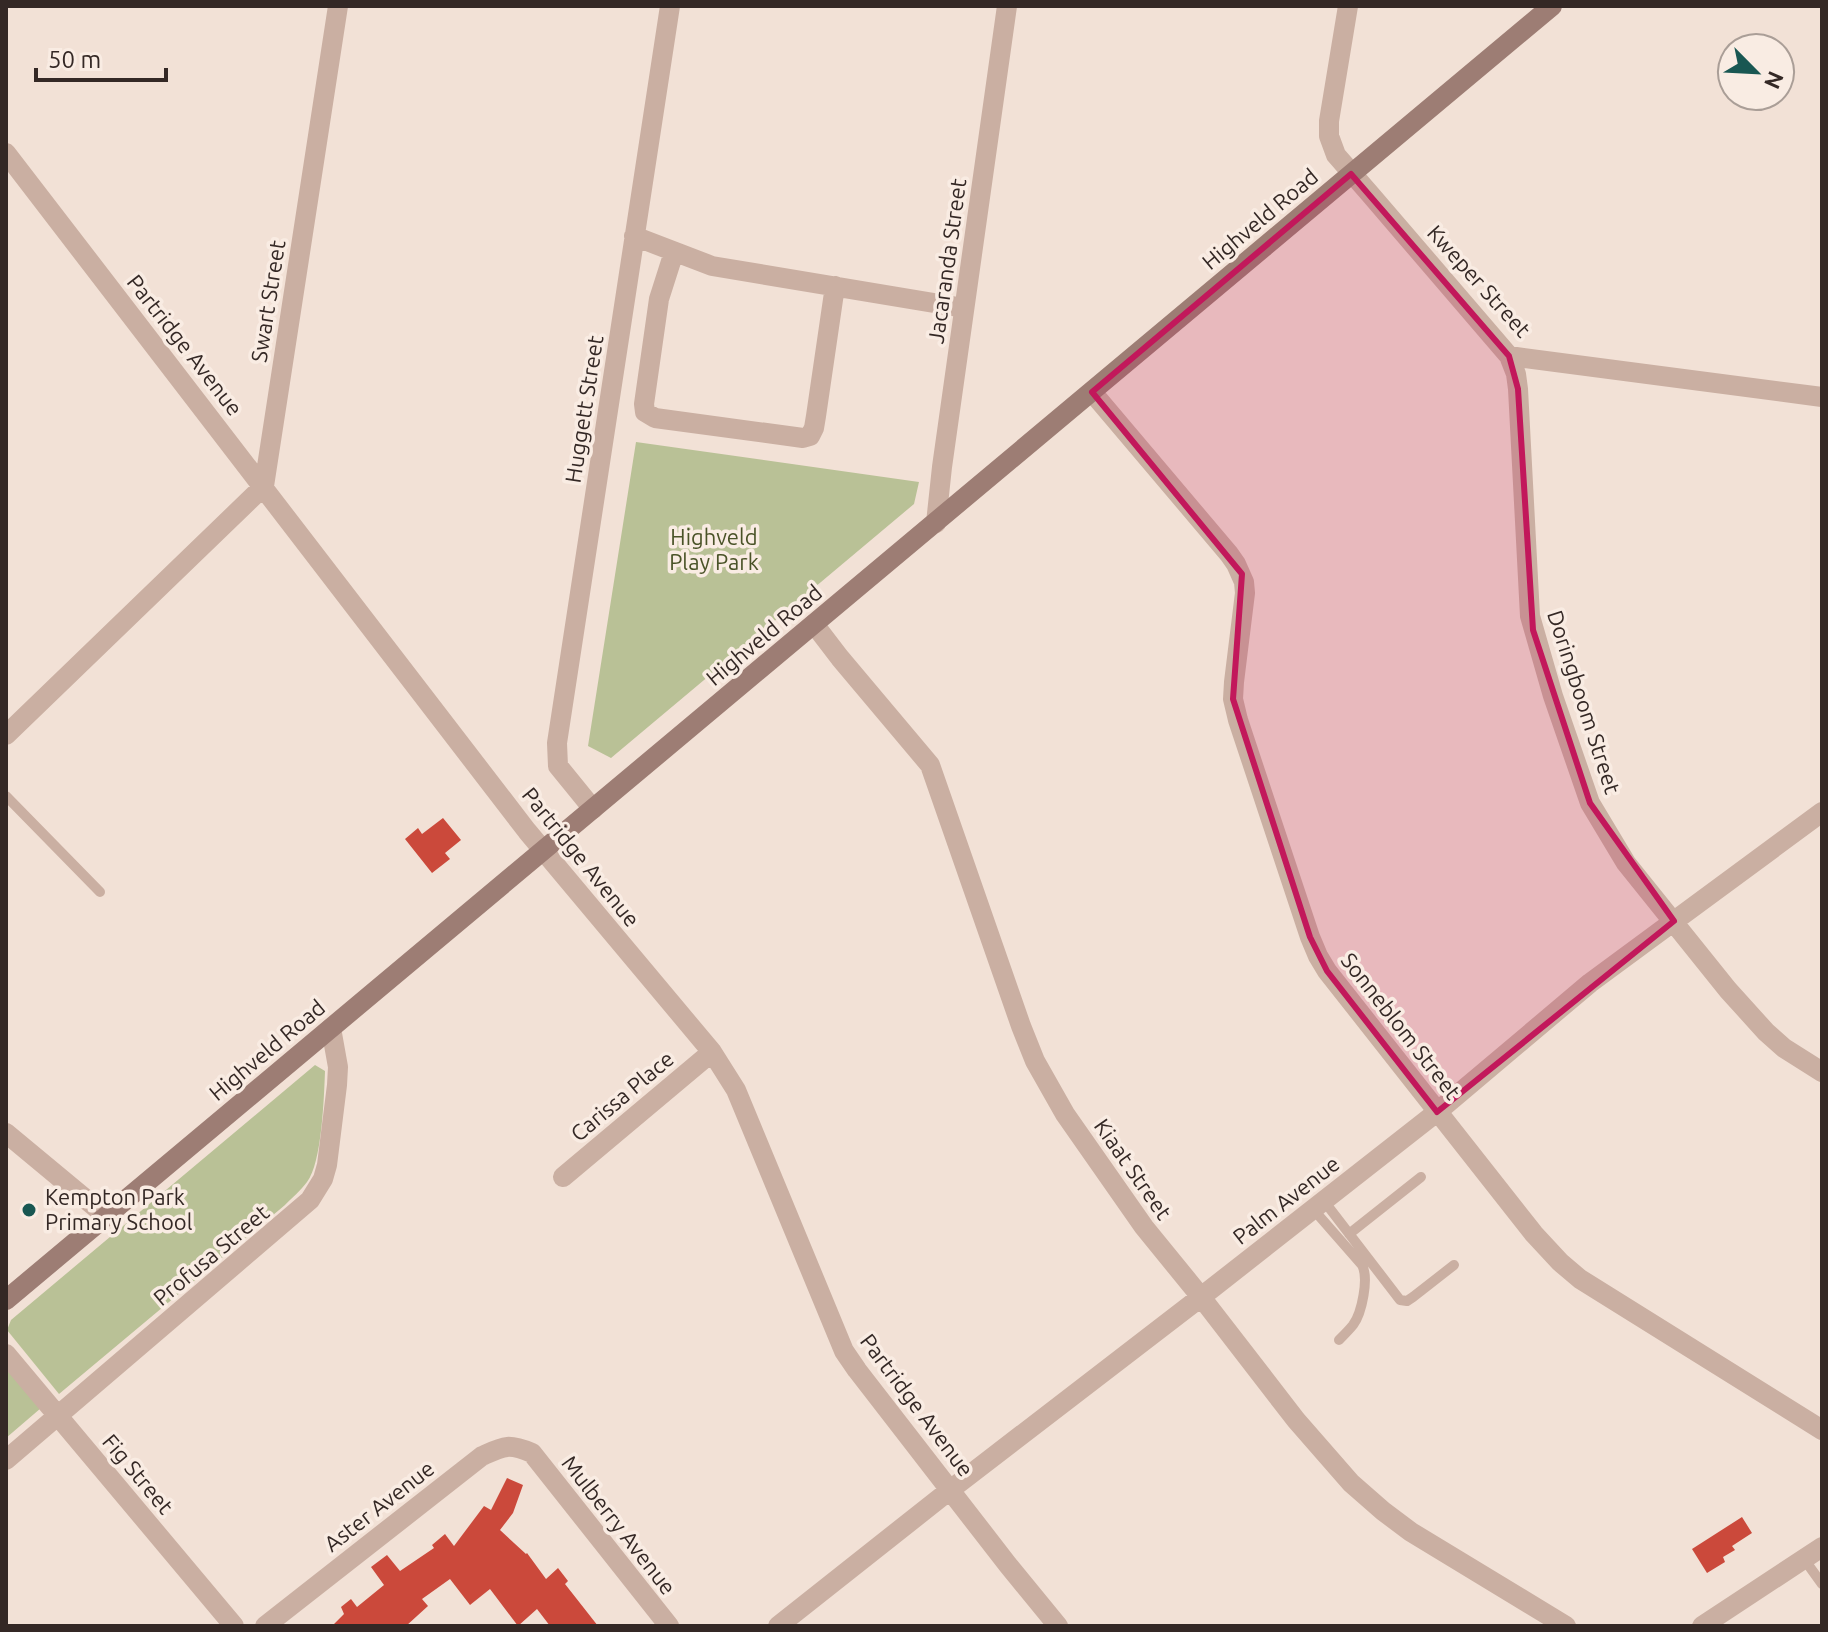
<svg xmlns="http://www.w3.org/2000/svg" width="1828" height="1632" font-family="Ubuntu,sans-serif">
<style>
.green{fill:#b9c196}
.building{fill:#cb493b}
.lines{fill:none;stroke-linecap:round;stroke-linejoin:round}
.lane{stroke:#caafa2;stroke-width:10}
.street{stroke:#caafa2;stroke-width:20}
.secondary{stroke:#9d7d74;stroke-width:20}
.marked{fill:#c2185b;fill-opacity:0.2;stroke:#c2185b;stroke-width:6;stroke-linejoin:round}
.poi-dot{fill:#195752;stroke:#f9ece3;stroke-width:3}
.labels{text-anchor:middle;stroke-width:7;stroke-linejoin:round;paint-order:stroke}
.street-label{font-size:22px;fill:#342825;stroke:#f9ece3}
.park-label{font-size:22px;fill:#4a5328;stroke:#f9ece3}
.poi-label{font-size:22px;fill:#342825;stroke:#f9ece3;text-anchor:start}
</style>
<rect width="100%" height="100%" fill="#f2e1d6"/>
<path class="green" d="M 636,442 L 919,482 L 914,504 L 611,758 L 588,746 Z
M 315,1065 L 325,1071 C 324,1097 322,1163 307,1182 C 301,1190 292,1198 285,1205 L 59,1394 L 7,1330 L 11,1320 Z
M 6,1367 L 41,1408 L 6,1438 Z"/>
<path class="building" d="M 443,818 L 461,840 L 445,853 L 450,859 L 432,873 L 405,839 L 418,828 L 422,834 Z
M 507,1478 L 523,1485 L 513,1513 L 500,1530 L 526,1554 L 527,1553 L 546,1579 L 558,1568 L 568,1581 L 565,1584 L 598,1626 L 550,1626 L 537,1609 L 518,1626 L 490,1589 L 470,1605 L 450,1579 L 422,1599 L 428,1606 L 406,1626 L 332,1626 L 344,1614 L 341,1607 L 351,1599 L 357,1607 L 384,1585 L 371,1567 L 387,1555 L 400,1571 L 434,1548 L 432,1545 L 445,1534 L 454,1546 L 484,1506 L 491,1510 Z
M 1742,1517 L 1752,1533 L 1732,1546 L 1735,1550 L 1723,1557 L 1725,1562 L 1707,1573 L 1692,1549 Z"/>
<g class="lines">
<path class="lane" d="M 6,796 L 100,892
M 1324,1201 L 1400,1300 L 1407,1301 L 1413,1297 L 1454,1265
M 1313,1209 L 1362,1265 C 1369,1278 1362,1313 1353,1325 C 1349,1330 1344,1335 1339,1340
M 1349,1234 L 1421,1177
M 1804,1559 L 1822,1584"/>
<path class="street" d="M 1348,6 L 1329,121 L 1329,136 L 1336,155 L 1370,194 L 1509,356 L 1516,374 L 1518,389 L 1530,616 L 1553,696 L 1590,803 L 1626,863 L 1728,990 L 1766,1032 L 1784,1048 L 1822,1072
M 6,153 L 527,831 L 712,1052 L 736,1090 L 844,1351 L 857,1370 L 1008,1565 L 1058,1626
M 634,236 L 712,266 L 964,308
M 674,252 L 659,299 L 644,404 L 645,412 L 655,418 L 803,438 L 810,436 L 814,428 L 816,416 L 835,286
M 1509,356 L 1822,397
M 1092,392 L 1229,554 L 1236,564 L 1244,582 L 1245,593 L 1234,682 L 1233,699 L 1238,720 L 1310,937 L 1318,956 L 1327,971 L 1534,1234 L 1560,1262 L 1580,1279 L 1822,1430
M 936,523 L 942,467 L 1007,6
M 814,624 L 840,658 L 930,765 L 1021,1026 L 1035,1061 L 1065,1114 L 1144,1227 L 1201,1297 L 1296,1420 L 1351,1483 L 1383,1511 L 1411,1532 L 1566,1626
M 6,735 L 264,486 L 338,6
M 593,809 L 558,766 L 557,743 L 670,6
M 6,1133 L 106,1216
M 563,1177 L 712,1052
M 6,1354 L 234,1626
M 6,1460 L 310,1200 L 323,1179 L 327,1165 L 337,1085 L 338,1067 L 331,1028
M 265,1626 L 482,1456 C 504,1446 508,1443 532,1453 L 669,1626
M 778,1626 L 950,1490 L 1201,1297 L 1437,1112 L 1590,983 L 1822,812
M 1702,1626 L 1822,1547"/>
<path class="secondary" d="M 6,1300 L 1552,6"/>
</g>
<path class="marked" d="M 1351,174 L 1509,356 L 1518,389 L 1533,630 L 1590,803 L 1674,921 L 1437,1112 L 1327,971 L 1310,937 L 1233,699 L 1242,574 L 1092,392 Z"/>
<circle class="poi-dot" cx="29" cy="1210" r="8"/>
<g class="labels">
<g class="street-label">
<text transform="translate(1260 219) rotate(-40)" y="8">Highveld Road</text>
<text transform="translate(947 261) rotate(-82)" y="8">Jacaranda Street</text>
<text transform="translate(1479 281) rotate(48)" y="8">Kweper Street</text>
<text transform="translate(268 301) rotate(-81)" y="8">Swart Street</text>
<text transform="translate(185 345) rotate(52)" y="8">Partridge Avenue</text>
<text transform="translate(584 409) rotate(-81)" y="8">Huggett Street</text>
<text transform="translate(764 635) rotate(-40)" y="8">Highveld Road</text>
<text transform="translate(1584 702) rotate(72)" y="8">Doringboom Street</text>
<text transform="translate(581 857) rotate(51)" y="8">Partridge Avenue</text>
<text transform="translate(1401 1026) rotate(52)" y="8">Sonneblom Street</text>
<text transform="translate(267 1050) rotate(-40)" y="8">Highveld Road</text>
<text transform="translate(622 1096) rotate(-40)" y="8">Carissa Place</text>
<text transform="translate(1133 1169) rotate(55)" y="8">Kiaat Street</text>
<text transform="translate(1286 1200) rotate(-38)" y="8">Palm Avenue</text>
<text transform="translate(211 1255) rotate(-40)" y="8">Profusa Street</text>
<text transform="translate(917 1405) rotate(53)" y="8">Partridge Avenue</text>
<text transform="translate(138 1474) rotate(50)" y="8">Fig Street</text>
<text transform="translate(379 1506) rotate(-38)" y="8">Aster Avenue</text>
<text transform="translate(619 1525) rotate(52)" y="8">Mulberry Avenue</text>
</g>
<g class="park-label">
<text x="714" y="545">Highveld<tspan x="714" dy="25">Play Park</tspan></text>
</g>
<g class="poi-label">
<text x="45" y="1205">Kempton Park<tspan x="45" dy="25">Primary School</tspan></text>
</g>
</g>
<rect width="1828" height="1632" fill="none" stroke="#342825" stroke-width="16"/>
<g transform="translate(1756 72) rotate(114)"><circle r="38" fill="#f9ece3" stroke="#aa9e97" stroke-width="2"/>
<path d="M0-6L14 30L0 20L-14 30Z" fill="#195752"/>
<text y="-12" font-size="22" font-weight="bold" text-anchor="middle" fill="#342825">N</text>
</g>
<path d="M36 68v12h130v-12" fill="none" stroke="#342825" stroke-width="4"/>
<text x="48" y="68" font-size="24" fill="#342825" stroke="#f9ece3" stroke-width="6" paint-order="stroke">50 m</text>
</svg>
